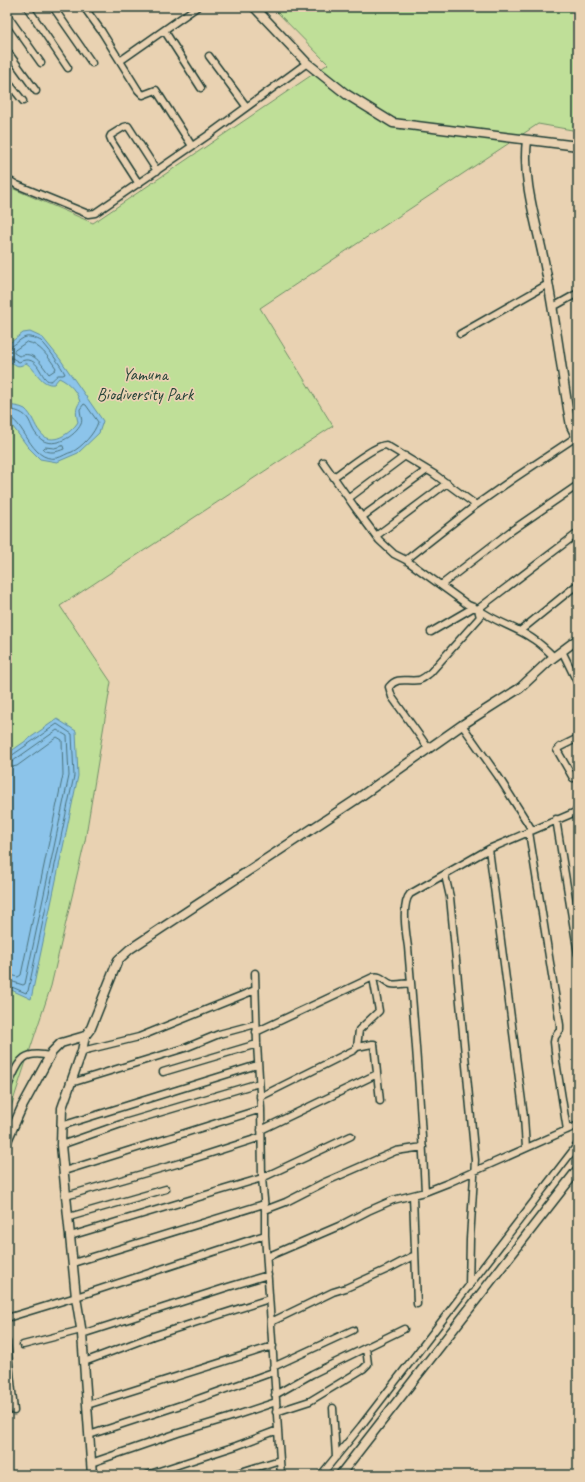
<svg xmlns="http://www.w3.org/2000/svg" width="585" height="1482" font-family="Caveat,sans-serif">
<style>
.green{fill:#bfdf98;stroke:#6f8e66}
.water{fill:#8cc4ea;stroke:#608ea1}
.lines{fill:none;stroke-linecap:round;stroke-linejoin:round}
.shore{stroke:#4b737d;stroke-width:1}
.street-casing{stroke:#1f3d34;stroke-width:9}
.secondary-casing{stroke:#1f3d34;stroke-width:11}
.street{stroke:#e9d2b2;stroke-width:6}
.secondary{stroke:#e9d2b2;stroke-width:8}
.labels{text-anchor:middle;stroke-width:3.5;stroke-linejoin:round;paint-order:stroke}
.park-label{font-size:17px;fill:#274539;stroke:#e9d2b2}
</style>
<rect width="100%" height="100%" fill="#e9d2b2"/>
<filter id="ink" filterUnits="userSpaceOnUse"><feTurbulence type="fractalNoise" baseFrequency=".025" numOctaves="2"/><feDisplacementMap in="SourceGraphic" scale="8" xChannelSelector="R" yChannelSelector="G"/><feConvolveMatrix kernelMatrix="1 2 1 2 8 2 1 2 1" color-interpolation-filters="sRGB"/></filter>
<g filter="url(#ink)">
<path class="green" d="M 272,7 L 578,7 L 578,131 L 538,124 L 260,308 L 333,426 L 60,606 L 111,682 L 85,841 L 51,986 L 7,1119 L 7,186 L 93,223 L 328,64 Z"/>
<path class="water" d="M 30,332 L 43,338 L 60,359 L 103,421 L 99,433 L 78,453 L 57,462 L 40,459 L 28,447 L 7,419 L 7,405 C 13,406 20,406 25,409 C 33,416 34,425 40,432 C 51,448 71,433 78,422 C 76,414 75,409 80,402 C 77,392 70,383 59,378 L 54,384 C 41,386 36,369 26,363 C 15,370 17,362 7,362 L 7,345 L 23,333 Z
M 57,719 L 76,731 L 78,776 L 31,999 L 7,988 L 7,754 Z"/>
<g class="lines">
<path class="shore" d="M 27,342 C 40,344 49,358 56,368 L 55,370 L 49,374 C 41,364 34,350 19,356 L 14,353 L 14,351 Z
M 7,348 C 14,347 19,339 26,337 C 30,336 37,339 41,341 C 46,345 62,367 65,374 L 63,375 L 58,375 C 56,376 53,381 50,381 C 40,381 40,352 19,362 L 12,358 L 7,358
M 7,409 C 37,413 25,427 42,440 C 54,448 75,437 81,424 C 83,420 80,414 80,409 L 84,404 L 86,405 L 98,422 C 95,433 82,447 72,452 C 67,453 62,457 57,458 C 30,463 24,418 7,417
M 63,446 L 64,449 C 57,452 49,454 43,449 L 45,447 L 54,448 Z
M 7,757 L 11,756 L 57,724 L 72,734 L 74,776 L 28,991 L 26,993 L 7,985
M 7,762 L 13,761 L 57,730 L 67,736 L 69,776 L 25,984 L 23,985 L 7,980
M 7,768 L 17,766 L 57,737 L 62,740 L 63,775 L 21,975 L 18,977 L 7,974"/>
<defs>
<path id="street" d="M 27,7 L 68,68
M 53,7 L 92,63
M 84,7 L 102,32 L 138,90 L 143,95 L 156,90 L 192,146
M 7,15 L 41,63
M 164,30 L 201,88
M 7,51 L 36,91
M 209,56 L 246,106
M 120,61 L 197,7
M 7,81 L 23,101
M 7,179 L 17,185 L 88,214 L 95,213 L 207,136 L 307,63
M 139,184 L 112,142 L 110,137 L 111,135 L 124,127 L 128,126 L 157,171
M 553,307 L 578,293
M 460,334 L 548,284
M 323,462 L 356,509 L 379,540 L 394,554 L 406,560 L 468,605 L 478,609 L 578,533
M 334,477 C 344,470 375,445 386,445 L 434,474 L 476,505
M 349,498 L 405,456
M 362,517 L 427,470
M 376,536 L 447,483
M 406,560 L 476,505 L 513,479 L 576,437
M 441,585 L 511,531 L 578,485
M 478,609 C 495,622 516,627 533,639 C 541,644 547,650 554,657
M 520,631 L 578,584
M 431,632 L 474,607
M 562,651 L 578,684
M 462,725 L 498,776 L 532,830
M 429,749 L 392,697 L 389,687 C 398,676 407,682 419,680 C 423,679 426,676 430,673 L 480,617 L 478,609
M 573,778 L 557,750 L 560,747 L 578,738
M 556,819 L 578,954
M 529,832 L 560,1025 L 560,1030 L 555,1037 L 554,1042 L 556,1061 L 567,1130
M 489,849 L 524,1117 L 526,1148
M 445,875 L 450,897 L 475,1160 L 470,1239 L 469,1287
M 255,973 L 257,1044 L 261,1109 L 262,1178 L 265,1210 L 265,1235 L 281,1475
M 256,1032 L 373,977 C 382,975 383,981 391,984 C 397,986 405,983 411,983
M 357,1047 L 372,1044 L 374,1044 L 380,1101
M 82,1051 L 139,1037 L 255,990
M 163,1072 L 257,1044
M 71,1083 L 185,1048 L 219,1034 L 256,1024
M 7,1088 C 19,1064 19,1049 50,1056
M 260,1097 L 354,1050 L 357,1047 L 359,1030 L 379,1011 L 373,977
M 61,1126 L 257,1065
M 261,1130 L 377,1074
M 61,1145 L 121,1124 L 259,1083
M 64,1171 L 261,1109
M 425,1192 C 421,1110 415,1029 408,947 C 406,934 401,904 410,894 L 489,849 L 578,811
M 66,1196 L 180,1163 L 261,1137
M 413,1196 L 417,1304
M 265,1210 L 286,1202 L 325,1182 L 396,1151 L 423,1147
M 69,1217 L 166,1189
M 70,1236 L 262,1178 L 351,1136
M 267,1257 L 339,1226 L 368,1211 L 393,1200 L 425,1192 L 448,1183 L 578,1125
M 73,1263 L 264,1204
M 7,1318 L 76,1297 L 265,1235
M 271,1322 L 333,1292 L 346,1288 L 388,1269 L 415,1255
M 82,1334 L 228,1287 L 268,1275
M 7,1342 L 14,1411
M 23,1345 L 81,1330
M 84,1362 L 153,1336 L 269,1299
M 273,1367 L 353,1330
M 275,1395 L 312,1374 L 404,1329
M 87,1405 L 273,1346
M 333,1408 L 336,1457
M 276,1412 L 310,1401 L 363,1369 L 368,1364 L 366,1348
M 89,1435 L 187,1403 L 273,1372
M 91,1463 L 178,1433 L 228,1418 L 276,1402
M 147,1475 L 236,1446 L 278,1430
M 231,1475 L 280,1460
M 321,1475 L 361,1426 L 578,1144"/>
<path id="secondary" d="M 254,7 L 307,63 L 346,94 L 393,123 L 578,146
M 527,140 C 522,180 536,221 544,261 C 554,310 560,359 568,409 L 571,426 L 578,440
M 85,1036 L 82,1051 L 62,1108 L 61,1145 L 76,1297 L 82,1334 L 92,1475
M 7,1141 L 22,1107 L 52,1052 L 61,1043 L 85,1036 L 91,1028 L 118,960 L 130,949 L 354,801 L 462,725 L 520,688 L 550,660 L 578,639
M 340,1475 L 578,1169"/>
</defs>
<use href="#street" class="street-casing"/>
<use href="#secondary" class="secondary-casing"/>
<use href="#street" class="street"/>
<use href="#secondary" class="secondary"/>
</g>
</g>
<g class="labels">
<g class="park-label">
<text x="145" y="380">Yamuna<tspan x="145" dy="20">Biodiversity Park</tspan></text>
</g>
</g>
<rect width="585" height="1482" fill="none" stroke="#e9d2b2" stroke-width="24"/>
<rect x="12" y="12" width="561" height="1458" fill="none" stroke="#1f3d34" stroke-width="1.5" filter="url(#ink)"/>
</svg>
